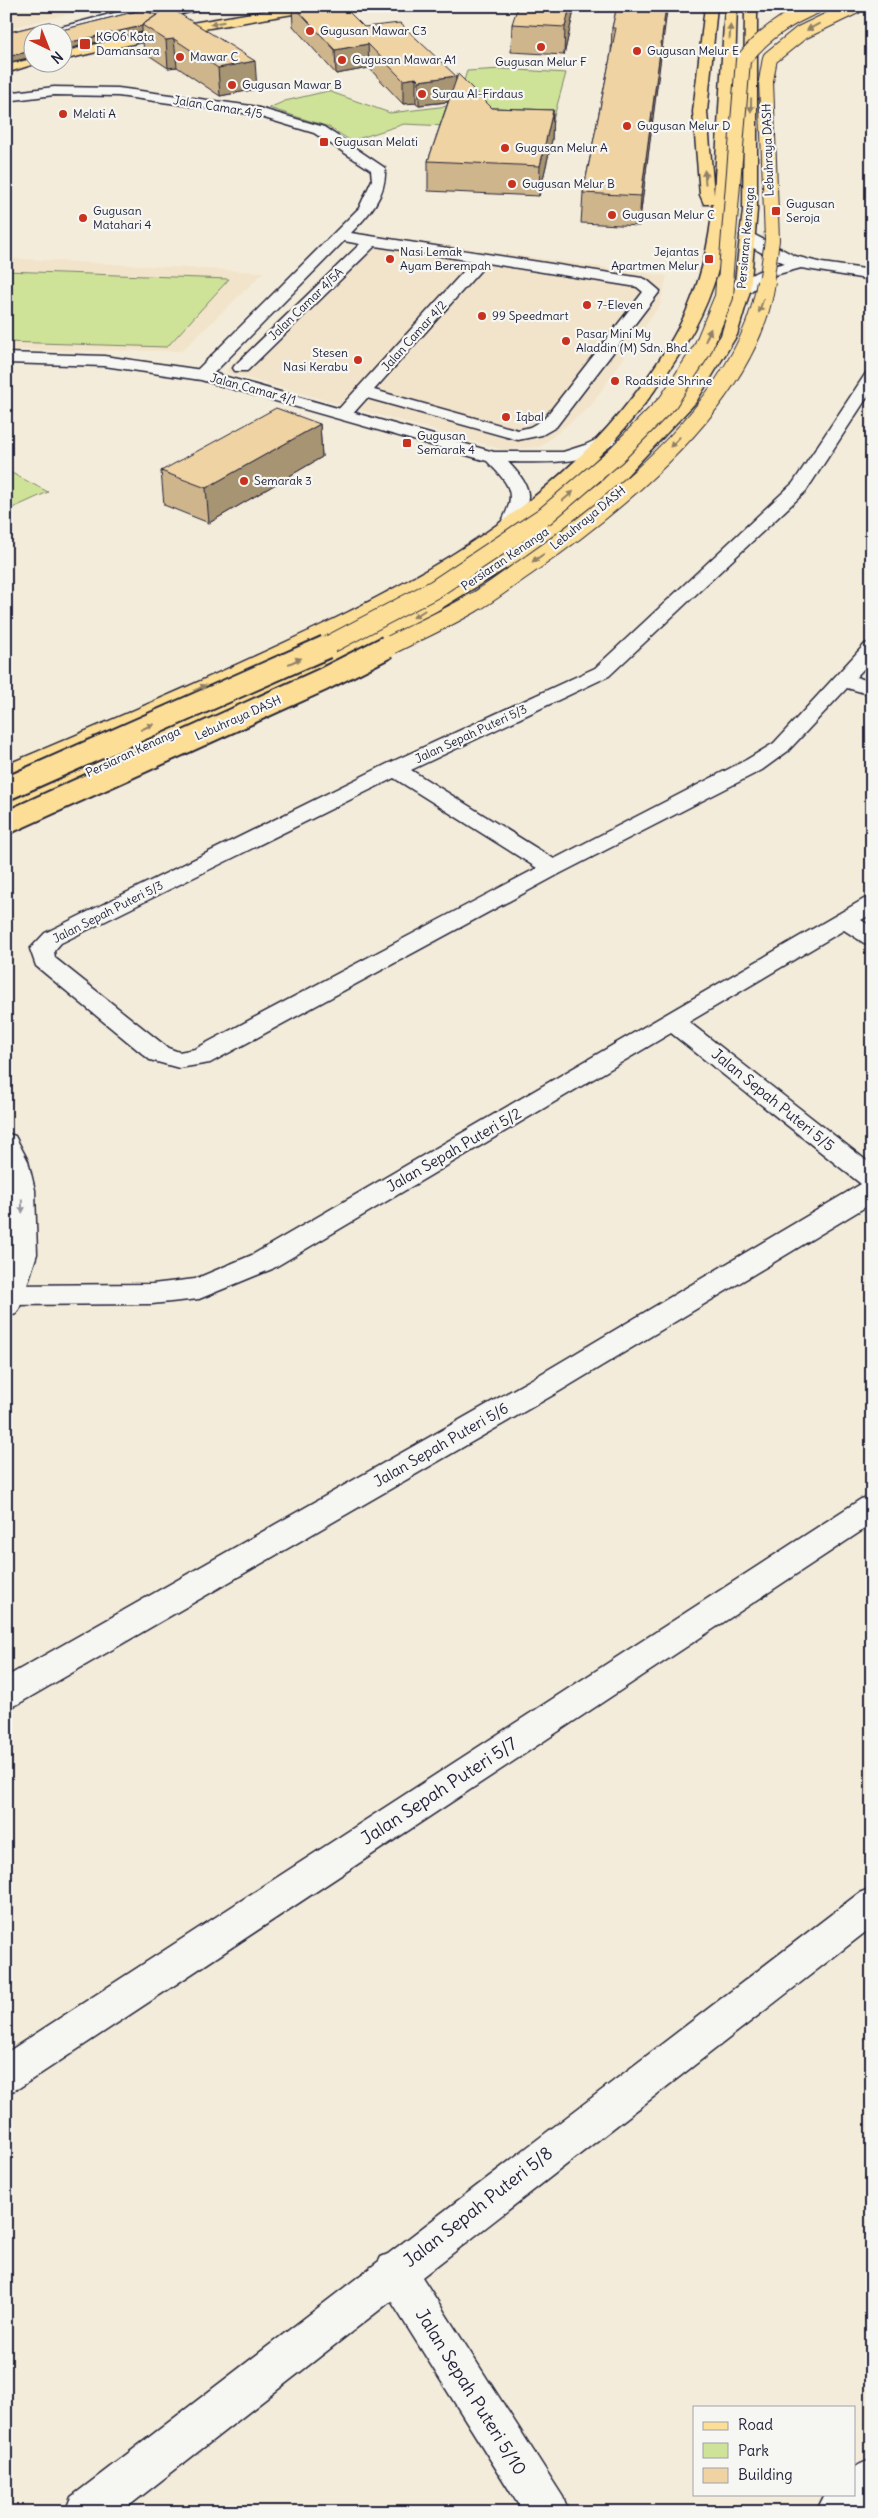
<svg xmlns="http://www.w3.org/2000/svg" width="878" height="2518" font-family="Delius,sans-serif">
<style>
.built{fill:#f2e4ca}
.green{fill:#cfe398;stroke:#78826a}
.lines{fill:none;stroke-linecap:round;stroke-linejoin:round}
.minor-casing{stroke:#22223b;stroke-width:3}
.tertiary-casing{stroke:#22223b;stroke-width:3}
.primary-casing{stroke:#22223b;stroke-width:3}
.minor{fill:#f6f6f2;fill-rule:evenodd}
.tertiary{fill:#f6f6f2;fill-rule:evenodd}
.primary{fill:#fcde96;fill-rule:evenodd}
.rail{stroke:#22223b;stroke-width:2}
.motorway-bridge-far2-casing{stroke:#22223b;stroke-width:16;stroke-linecap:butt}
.motorway-bridge-far1-casing{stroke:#22223b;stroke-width:20;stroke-linecap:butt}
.motorway-bridge-casing{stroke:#22223b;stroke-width:26;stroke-linecap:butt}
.motorway-bridge-far2{stroke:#fcde96;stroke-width:14}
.motorway-bridge-far1{stroke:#fcde96;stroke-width:18}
.motorway-bridge{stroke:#fcde96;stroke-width:22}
.wall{fill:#ceb58c;stroke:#22223b}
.shaded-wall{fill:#a79472;stroke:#22223b}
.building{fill:#efd3a3;stroke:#22223b}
.oneway{fill:#8f8068}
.oneway2{fill:#9797a0}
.poi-dot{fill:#c8321e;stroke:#f6f6f2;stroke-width:2}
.labels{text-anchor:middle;stroke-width:4.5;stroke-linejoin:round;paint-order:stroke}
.far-poi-label{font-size:12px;fill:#22223b;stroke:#f6f6f2;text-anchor:start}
.far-street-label{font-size:12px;fill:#22223b;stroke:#f6f6f2}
.street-label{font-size:15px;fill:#22223b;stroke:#f6f6f2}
.near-street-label{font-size:18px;fill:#22223b;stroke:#f6f6f2}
</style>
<rect width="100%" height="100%" fill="#f4ecda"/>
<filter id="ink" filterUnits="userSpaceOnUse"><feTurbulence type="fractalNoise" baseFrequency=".02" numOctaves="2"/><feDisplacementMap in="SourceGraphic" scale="10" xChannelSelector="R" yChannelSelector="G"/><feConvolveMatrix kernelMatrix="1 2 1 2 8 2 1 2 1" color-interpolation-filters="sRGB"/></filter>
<g filter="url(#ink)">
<path class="built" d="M 6,6 L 103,6 L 6,29 Z
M 368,235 L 667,276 L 660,305 L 591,406 L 540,447 L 504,450 L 224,372 Z
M 6,258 L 264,272 L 182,351 L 6,350 Z"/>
<path class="green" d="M 502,69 L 566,73 L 550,131 L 404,124 L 351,141 L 329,127 L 269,108 L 285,101 L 328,91 L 390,113 L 456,105 L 467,71 Z
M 6,271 L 229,279 L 167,347 L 6,342 Z
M 6,470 L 48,492 L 6,511 Z"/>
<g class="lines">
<defs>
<path id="minor" d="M 141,6 L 162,6 L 160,9 L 62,34 L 62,32 L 51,32 L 53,29 Z
M 54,87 L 118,88 L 252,106 L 324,127 L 385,168 C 387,195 369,215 351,233 L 642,278 L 647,280 L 660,291 L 556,427 L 542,435 L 518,440 L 367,398 L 350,417 L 338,417 L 335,413 L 473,261 L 375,246 L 247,371 L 235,371 L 233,368 L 235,365 L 360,244 L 344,241 L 208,379 L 196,379 L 194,375 L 196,371 L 359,208 L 372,180 L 371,170 L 314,133 L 251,114 L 118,96 L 54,95 L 6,101 L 6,93 ZM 487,263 L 637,287 L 643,292 L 544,419 L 530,427 L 518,430 L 374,390 Z
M 872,372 L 872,390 L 806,491 L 609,676 L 411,770 L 554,859 L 746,760 L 774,743 L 865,644 L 872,642 L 872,660 L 856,677 L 872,682 L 872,695 L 847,688 L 788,751 L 762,770 L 561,873 L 210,1063 L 179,1068 L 150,1060 L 36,966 L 30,949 L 45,933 L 387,764 L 595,668 L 793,483 L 866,373 ZM 394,778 L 537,868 L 195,1049 L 179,1052 L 168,1048 L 55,958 L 54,951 L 61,943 Z
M 872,897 L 872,914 L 861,920 L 872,927 L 872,945 L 864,943 L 844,930 L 689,1022 L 872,1165 L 872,1203 L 560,1391 L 18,1704 L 6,1708 L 6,1677 L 539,1375 L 861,1184 L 671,1033 L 272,1269 L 199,1299 L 152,1304 L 6,1305 L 6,1285 L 152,1284 L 195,1279 L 252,1255 L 864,899 Z
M 872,1496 L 872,1524 L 19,2088 L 6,2094 L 6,2053 L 861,1499 Z
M 872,1888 L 872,1927 L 422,2277 L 563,2497 L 569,2512 L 523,2512 L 391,2301 L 121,2512 L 65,2512 L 71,2497 L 379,2261 L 381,2257 L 388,2254 L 859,1893 Z
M 872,2459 L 872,2509 L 869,2512 L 816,2512 L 825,2494 L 854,2494 L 854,2467 Z"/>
<path id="tertiary" d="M 747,231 L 795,256 L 822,263 L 872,270 L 872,280 L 801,268 L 771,276 L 747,294 L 737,294 L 734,291 C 746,274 765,267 785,263 C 769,257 750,249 740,235 Z
M 6,353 L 104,356 L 202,370 L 494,452 L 563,452 L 585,445 L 608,434 L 614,435 L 617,439 C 598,467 537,462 508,462 C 534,489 533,498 515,530 L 513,534 L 499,534 L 497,530 C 517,495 514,489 487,461 L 201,380 L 104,366 L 6,363 Z
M 6,1133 L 15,1136 L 28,1161 L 35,1190 L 37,1254 L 20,1307 L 16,1314 L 6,1317 L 6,1263 L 9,1254 Z"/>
<path id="primary" d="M 294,6 L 323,6 L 317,10 L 180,33 L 62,60 L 62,52 L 180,25 Z
M 705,6 L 717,6 L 707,112 L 714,195 L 725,6 L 737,6 C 735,65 734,124 729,182 C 727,217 725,253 713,286 C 699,327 675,363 649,398 C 535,551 354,627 184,703 C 145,720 105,738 66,755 C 47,763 27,774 6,779 L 6,765 C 84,732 161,699 238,664 C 384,598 535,526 635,394 C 682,333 706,282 713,204 L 704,204 L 700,195 L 693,112 Z
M 745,6 L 757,6 L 757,210 L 750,291 L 737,335 L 696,402 L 614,489 L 528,555 L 414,625 L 343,662 L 6,817 L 6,802 L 329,654 L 400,617 L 514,547 L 602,481 L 683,395 L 721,335 L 734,291 L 743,210 Z
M 32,59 L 32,62 L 41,62 L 6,73 L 6,65 Z"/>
</defs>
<use href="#minor" class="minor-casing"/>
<use href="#tertiary" class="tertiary-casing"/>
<use href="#primary" class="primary-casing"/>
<use href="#minor" class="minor"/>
<use href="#tertiary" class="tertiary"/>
<use href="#primary" class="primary"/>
<path class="rail" d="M 167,18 L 218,6"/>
<defs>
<path id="motorway-bridge-far2" d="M 725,283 L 743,60 C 764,34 786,19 817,6
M 766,283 L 772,240 L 766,81 L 770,58 L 801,33 L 857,6"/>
<path id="motorway-bridge-far1" d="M 323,648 L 435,589 L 546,515 L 615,456 L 668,402 L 702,350 L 724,297 L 725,282
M 385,648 C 414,633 444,620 473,603 C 491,593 508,579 526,567 C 617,504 750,398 766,282"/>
<path id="motorway-bridge" d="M 6,789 L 326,647
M 6,823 L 322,680 L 387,647"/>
</defs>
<use href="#motorway-bridge-far2" class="motorway-bridge-far2-casing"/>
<use href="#motorway-bridge-far1" class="motorway-bridge-far1-casing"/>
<use href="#motorway-bridge" class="motorway-bridge-casing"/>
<use href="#motorway-bridge-far2" class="motorway-bridge-far2"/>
<use href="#motorway-bridge-far1" class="motorway-bridge-far1"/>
<use href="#motorway-bridge" class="motorway-bridge"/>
</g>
<path class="wall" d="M 292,6 L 343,6 L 364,27 L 456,76 L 456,80 L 492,108 L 553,110 L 552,140 L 539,196 L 428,191 L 428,161 L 448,102 L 419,105 L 416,103 L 403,104 L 369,68 L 336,74 L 293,26 Z
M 575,6 L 564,55 L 511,52 L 512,24 Z
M 617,6 L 667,6 L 639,226 L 581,223 L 583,193 L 611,53 L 612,28 Z
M 141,10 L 257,89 L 220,96 L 177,67 L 168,68 L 144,52 L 142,32 L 32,32 L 32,58 L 32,57 L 6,63 L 6,33 L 50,22 L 51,28 L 62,30 Z
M 320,424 L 322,457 L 209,523 L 164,505 L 161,471 Z"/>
<path class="shaded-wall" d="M 570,6 L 575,6 L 564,55 L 565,27 Z
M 666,6 L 667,6 L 667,11 L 639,226 L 641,196 Z
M 142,26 L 142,32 L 62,50 L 62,44 Z
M 174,39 L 177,67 L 168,68 L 166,40 Z
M 368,44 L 369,68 L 336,74 L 335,50 Z
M 31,51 L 32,57 L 6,63 L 6,57 Z
M 255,61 L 257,89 L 220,96 L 218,68 Z
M 456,76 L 455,101 L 419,105 L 419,81 Z
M 416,78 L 416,103 L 403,104 L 403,80 Z
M 553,110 L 552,140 L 539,196 L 540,166 Z
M 320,424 L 322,457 L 209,523 L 206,488 Z"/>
<path class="building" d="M 294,6 L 343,6 L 364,27 L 400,23 L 456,76 L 419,81 L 416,78 L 403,80 L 368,44 L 335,50 Z
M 518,6 L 570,6 L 565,27 L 512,24 Z
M 617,6 L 666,6 L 641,196 L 583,193 L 616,28 L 612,28 Z
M 172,9 L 255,61 L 218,68 L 174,39 L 166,40 L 142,25 L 164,10 Z
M 141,10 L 157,15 L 142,25 L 142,26 L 62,44 L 62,32 L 32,32 L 32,53 L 31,51 L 6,57 L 6,33 L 50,22 L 49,27 L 62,30 Z
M 458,74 L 492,108 L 553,110 L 540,166 L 428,161 Z
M 276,408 L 320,424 L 206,488 L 161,471 Z"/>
<defs><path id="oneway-solid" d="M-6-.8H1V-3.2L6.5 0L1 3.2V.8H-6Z" transform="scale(1.25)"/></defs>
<g class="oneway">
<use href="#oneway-solid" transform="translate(217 23) rotate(170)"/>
<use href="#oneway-solid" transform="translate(813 27) rotate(152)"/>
<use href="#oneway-solid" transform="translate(730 32) rotate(-87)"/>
<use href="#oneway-solid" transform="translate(751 105) rotate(91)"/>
<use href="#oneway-solid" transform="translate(705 177) rotate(-94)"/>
<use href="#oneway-solid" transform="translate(761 306) rotate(108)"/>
<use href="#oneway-solid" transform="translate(708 335) rotate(-67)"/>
<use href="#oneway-solid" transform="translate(675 442) rotate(134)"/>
<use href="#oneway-solid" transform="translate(568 496) rotate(-41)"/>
<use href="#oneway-solid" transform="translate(538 558) rotate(146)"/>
<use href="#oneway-solid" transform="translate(419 614) rotate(148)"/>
<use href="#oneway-solid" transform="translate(295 661) rotate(-24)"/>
<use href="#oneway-solid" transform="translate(200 688) rotate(-24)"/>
<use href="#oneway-solid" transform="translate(147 727) rotate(-24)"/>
</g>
<use class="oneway2" href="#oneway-solid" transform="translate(22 1206) rotate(88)"/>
</g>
<g class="poi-dot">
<circle cx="310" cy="31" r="5"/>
<rect x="79" y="38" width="12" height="12" rx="2.5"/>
<circle cx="541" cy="47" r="5"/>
<circle cx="637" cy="51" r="5"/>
<circle cx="180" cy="57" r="5"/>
<circle cx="342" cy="60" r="5"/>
<circle cx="232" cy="85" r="5"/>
<circle cx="422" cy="94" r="5"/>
<circle cx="63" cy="114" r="5"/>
<circle cx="627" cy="126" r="5"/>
<rect x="319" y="137" width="10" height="10" rx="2.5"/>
<circle cx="505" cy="148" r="5"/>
<circle cx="512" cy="184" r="5"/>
<rect x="771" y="206" width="10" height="10" rx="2.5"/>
<circle cx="612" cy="215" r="5"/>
<circle cx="83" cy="218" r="5"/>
<circle cx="390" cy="259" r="5"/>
<rect x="704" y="254" width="10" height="10" rx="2.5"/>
<circle cx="587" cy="305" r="5"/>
<circle cx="482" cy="316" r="5"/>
<circle cx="566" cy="341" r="5"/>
<circle cx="358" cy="360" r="5"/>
<circle cx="615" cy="381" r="5"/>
<circle cx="506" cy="417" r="5"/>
<rect x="402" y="438" width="10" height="10" rx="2.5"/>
<circle cx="244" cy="481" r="5"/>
</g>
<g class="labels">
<g class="far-poi-label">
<text x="320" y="35">Gugusan Mawar C3</text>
<text x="96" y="41">KG06 Kota<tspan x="96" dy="14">Damansara</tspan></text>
<text x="647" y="55">Gugusan Melur E</text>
<text x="190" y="61">Mawar C</text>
<text x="352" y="64">Gugusan Mawar A1</text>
<text x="541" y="66" text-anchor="middle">Gugusan Melur F</text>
<text x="242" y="89">Gugusan Mawar B</text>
<text x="432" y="98">Surau Al-Firdaus</text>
<text x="73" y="118">Melati A</text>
<text x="637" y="130">Gugusan Melur D</text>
<text x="334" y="146">Gugusan Melati</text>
<text x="515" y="152">Gugusan Melur A</text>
<text x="522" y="188">Gugusan Melur B</text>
<text x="786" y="208">Gugusan<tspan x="786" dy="14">Seroja</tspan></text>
<text x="93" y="215">Gugusan<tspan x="93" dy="14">Matahari 4</tspan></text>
<text x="622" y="219">Gugusan Melur C</text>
<text x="400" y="256">Nasi Lemak<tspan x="400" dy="14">Ayam Berempah</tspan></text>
<text x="699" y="256" text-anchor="end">Jejantas<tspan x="699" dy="14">Apartmen Melur</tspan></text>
<text x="597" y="309">7-Eleven</text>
<text x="492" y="320">99 Speedmart</text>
<text x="576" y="338">Pasar Mini My<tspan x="576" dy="14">Aladdin (M) Sdn. Bhd.</tspan></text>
<text x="348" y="357" text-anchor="end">Stesen<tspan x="348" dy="14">Nasi Kerabu</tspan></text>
<text x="625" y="385">Roadside Shrine</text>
<text x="516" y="421">Iqbal</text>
<text x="417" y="440">Gugusan<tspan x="417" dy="14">Semarak 4</tspan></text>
<text x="254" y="485">Semarak 3</text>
</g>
<g class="far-street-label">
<text transform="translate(218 107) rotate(9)" y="4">Jalan Camar 4/5</text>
<text transform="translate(768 150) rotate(-92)" y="4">Lebuhraya DASH</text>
<text transform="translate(746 238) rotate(-85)" y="4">Persiaran Kenanga</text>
<text transform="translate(306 304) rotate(-44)" y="4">Jalan Camar 4/5A</text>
<text transform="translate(414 336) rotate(-48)" y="4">Jalan Camar 4/2</text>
<text transform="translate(253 389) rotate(15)" y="4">Jalan Camar 4/1</text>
<text transform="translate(588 518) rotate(-39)" y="4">Lebuhraya DASH</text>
<text transform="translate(505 559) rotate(-34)" y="4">Persiaran Kenanga</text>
<text transform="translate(238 718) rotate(-24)" y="4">Lebuhraya DASH</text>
<text transform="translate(471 734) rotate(-25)" y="4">Jalan Sepah Puteri 5/3</text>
<text transform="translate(133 752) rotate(-25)" y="4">Persiaran Kenanga</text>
<text transform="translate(108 912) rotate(-27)" y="4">Jalan Sepah Puteri 5/3</text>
</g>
<g class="street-label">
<text transform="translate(773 1100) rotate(39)" y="5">Jalan Sepah Puteri 5/5</text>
<text transform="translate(454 1150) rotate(-30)" y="5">Jalan Sepah Puteri 5/2</text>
<text transform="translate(441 1445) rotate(-30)" y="5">Jalan Sepah Puteri 5/6</text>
</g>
<g class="near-street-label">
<text transform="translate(439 1791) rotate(-33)" y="6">Jalan Sepah Puteri 5/7</text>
<text transform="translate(478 2207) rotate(-38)" y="6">Jalan Sepah Puteri 5/8</text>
<text transform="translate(471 2392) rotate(58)" y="6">Jalan Sepah Puteri 5/10</text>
</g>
</g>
<rect width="878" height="2518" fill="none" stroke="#f6f6f2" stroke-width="25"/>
<rect x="12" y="12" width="853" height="2493" fill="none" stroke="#22223b" stroke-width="2" filter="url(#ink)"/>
<rect x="693" y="2406" width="162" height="90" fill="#f6f6f2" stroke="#a1a1a9"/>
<rect x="703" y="2422" width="25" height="8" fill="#fcde96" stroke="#a1a1a9"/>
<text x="738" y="2430" font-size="15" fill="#22223b">Road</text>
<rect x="703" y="2443" width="25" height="15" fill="#cfe398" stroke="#a1a1a9"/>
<text x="738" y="2456" font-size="15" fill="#22223b">Park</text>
<rect x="703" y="2468" width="25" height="15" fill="#efd3a3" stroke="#a1a1a9"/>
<text x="738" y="2480" font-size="15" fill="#22223b">Building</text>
<g transform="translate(48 48) rotate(137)"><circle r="24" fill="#f6f6f2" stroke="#a1a1a9"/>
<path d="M0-4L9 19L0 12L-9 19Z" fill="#c8321e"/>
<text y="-8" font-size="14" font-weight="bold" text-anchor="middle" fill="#22223b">N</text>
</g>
</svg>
